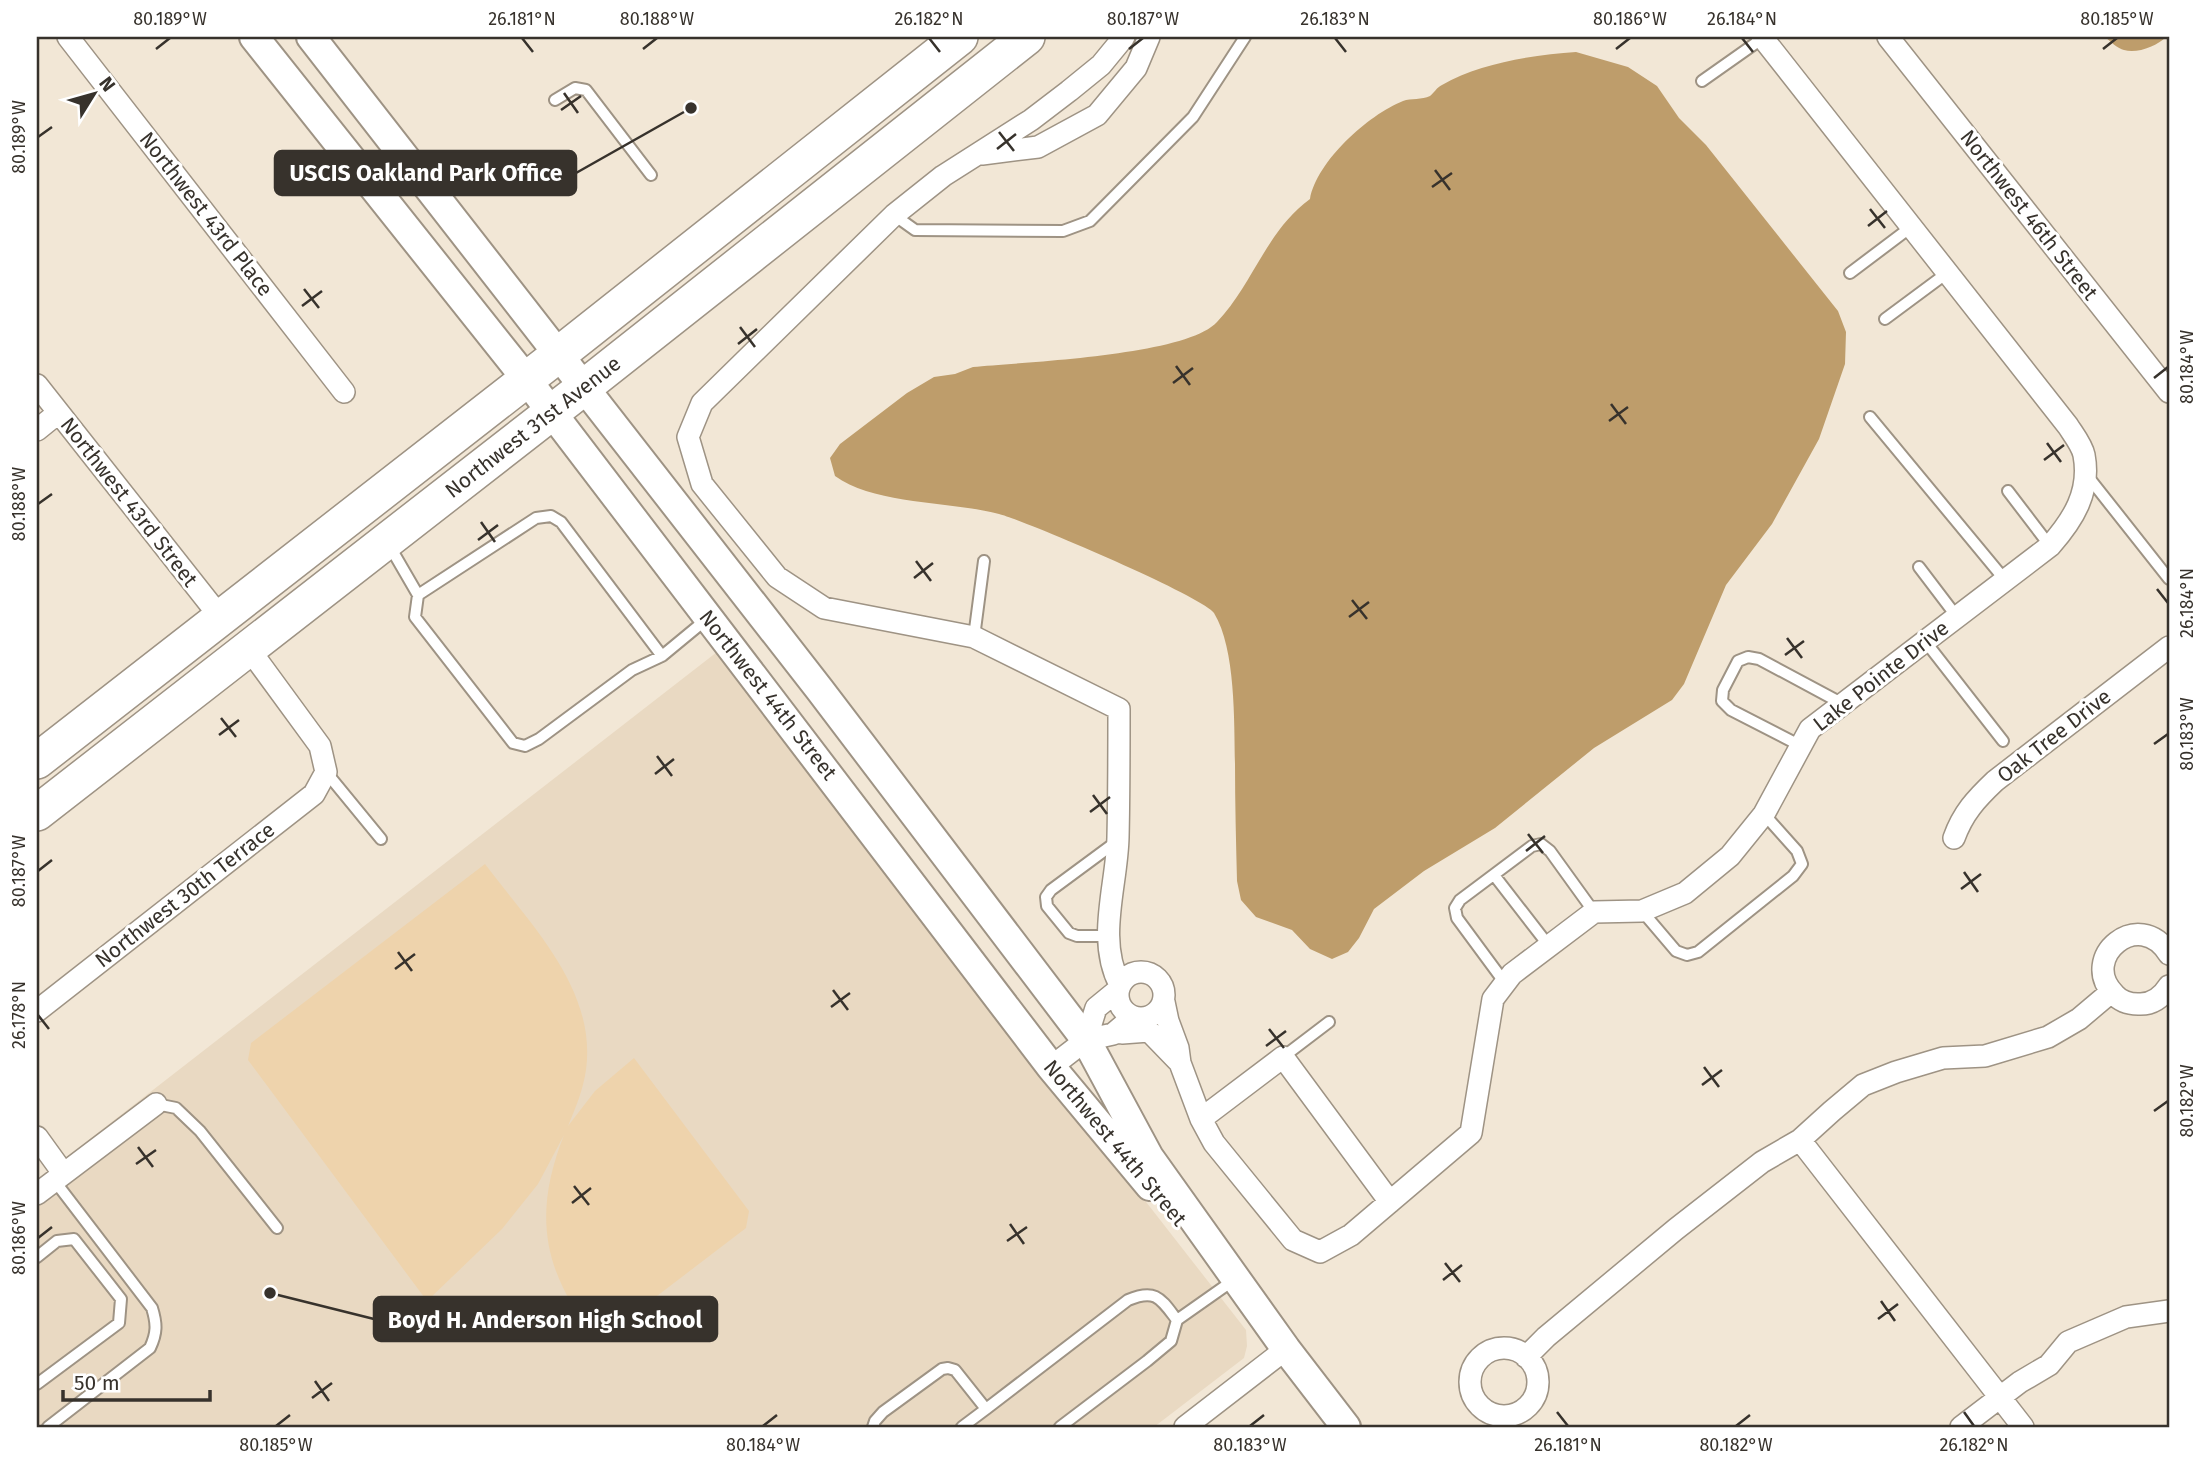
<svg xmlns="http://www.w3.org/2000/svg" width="2206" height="1464" font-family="'Fira Sans',sans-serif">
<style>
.built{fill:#e9d9c2}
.green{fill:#eed3ac}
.water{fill:#be9d6b}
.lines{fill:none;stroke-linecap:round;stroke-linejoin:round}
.service-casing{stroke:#9e9384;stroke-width:14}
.minor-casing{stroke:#9e9384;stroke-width:24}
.tertiary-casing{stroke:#9e9384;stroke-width:32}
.primary-casing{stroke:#9e9384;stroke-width:38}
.service{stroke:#fff;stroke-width:10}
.minor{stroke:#fff;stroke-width:21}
.tertiary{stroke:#fff;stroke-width:28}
.primary{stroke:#fff;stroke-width:35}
.ticks{fill:none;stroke:#37322c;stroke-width:2.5}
.labels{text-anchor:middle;stroke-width:6;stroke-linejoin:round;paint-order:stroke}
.street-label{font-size:21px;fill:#37322c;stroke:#fff}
.leader{fill:none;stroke:#37322c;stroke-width:2.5}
.callout-dot{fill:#37322c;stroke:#fff;stroke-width:2.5}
.callout{fill:#37322c;stroke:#37322c;stroke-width:2.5}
.callout-label{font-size:23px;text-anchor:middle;font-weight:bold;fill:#fff}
.neatline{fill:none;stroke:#37322c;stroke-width:2.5}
.ticks-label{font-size:18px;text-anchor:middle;fill:#37322c}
</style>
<rect width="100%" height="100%" fill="#f2e7d6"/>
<path class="built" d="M 717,652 L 1246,1330 L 1247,1346 L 1244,1358 L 1154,1427 L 37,1427 L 37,1180 Z"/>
<path class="green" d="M 485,864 C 530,924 597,989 586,1070 C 583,1090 576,1107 568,1126 L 595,1091 L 634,1058 L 749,1211 L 746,1228 L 598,1341 C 543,1273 532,1216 564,1135 L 538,1184 L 502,1229 L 427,1301 L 248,1060 L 251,1043 Z"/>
<path class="water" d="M 2105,37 L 2166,37 C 2157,46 2137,54 2124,50 C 2118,49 2110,41 2105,37 Z
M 1576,52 L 1628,67 L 1657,86 L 1679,118 L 1706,145 L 1838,311 L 1846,332 L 1845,364 L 1819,439 L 1772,524 L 1726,585 L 1684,684 L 1672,700 L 1594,748 L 1495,828 L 1424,871 L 1374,909 L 1359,938 L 1348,952 L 1332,959 L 1310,949 L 1292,930 L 1256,917 L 1241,900 L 1237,881 C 1236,842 1235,803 1235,764 C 1234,722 1236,649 1214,613 C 1204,597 1026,521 999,514 C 951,501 875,505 835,476 L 830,458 L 840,444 L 907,393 L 934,377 L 955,374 L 973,367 C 1023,362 1186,356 1217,322 C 1253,284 1267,230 1310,199 C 1317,161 1368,115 1403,101 C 1411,98 1422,100 1430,96 C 1434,93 1437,87 1442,85 C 1480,63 1533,55 1576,52 Z"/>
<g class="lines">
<defs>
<path id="service" d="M 1702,81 L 1763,38
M 555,100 L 575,88 L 586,90 L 651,175
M 894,215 L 915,230 L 1063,231 L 1090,221 L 1193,117 L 1245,37
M 1850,273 L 1911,227
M 1885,319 L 1947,273
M 1870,417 L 2005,580
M 2086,474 L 2169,579
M 2008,491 L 2050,546
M 389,545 L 418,595 L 536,518 L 551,516 L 561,522 L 662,656 L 708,618
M 1919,567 L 1957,617
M 418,595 L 415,617 L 513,743 L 525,746 L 539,739 L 632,670 L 662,656
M 974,637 L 984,561
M 1925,641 L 2003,741
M 1801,746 L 1731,710 L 1722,701 L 1723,690 L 1738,661 L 1748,657 L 1759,659 L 1843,704
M 326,772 L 381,839
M 1494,875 L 1549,946
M 1642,911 L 1676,951 L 1687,955 L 1698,952 L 1793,876 L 1802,864 L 1797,851 L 1764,814
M 1108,936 L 1077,936 L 1069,933 L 1047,906 L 1046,897 L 1051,890 L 1116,842
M 1505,983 L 1457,918 L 1455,908 L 1460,900 L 1532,846 L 1541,844 L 1550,851 L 1594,912
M 1283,1057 L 1329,1022
M 156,1104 L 176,1108 L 200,1131 L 277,1228
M 37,1257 L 57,1241 L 74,1239 L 121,1299 L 119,1323 L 37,1384
M 48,1427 L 150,1348 C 157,1333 157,1324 152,1308 L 54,1180
M 873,1427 L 875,1421 L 883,1412 L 942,1369 L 948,1368 L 955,1370 L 986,1409 L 1128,1300 C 1156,1288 1161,1299 1177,1320
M 962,1427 L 986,1409
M 1060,1427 L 1147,1361 L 1171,1341 L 1177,1320 L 1231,1282"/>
<path id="minor" d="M 68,37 L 344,392
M 1888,37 L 2169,392
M 982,154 L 1038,147 L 1097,115 L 1136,68 L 1149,37
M 37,385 L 221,618
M 37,430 L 58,413
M 1954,838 C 1963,813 1976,799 1995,781 L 2169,647
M 2169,954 C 2139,906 2078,958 2114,994 C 2120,1001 2129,1004 2138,1004 C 2152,1005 2162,997 2169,986
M1118 995a23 23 0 1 1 46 0a23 23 0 1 1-46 0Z
M 1120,985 C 1096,939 1117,886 1118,837 C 1119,795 1119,752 1119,709 L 974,637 L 824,608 L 777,577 L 702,484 L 688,437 L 702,403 L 894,215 L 943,176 L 1031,120 L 1069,91 L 1101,65 L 1124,37
M 1164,1002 L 1168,1021 L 1178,1048 L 1180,1063 L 1201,1119 L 1214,1143 L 1293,1240 L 1320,1252 L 1351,1235 L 1471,1133 L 1493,999 L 1512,974 L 1594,912 L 1642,911 L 1685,893 L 1730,856 L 1764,814 L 1810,729 L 2050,546 C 2073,520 2091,492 2084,455 C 2082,445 2073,434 2068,426 L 1762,37
M 37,1011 L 314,794 L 326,772 L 320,746 L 249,649
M 1122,1033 L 1149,1031 L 1180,1063
M 1086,1040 L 1096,1008 L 1118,990
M 1051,1067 L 1086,1040 L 1113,1034 L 1133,1017
M 1201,1119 L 1283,1057 L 1390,1202
M 37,1137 L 63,1173
M 1800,1140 L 2023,1427
M 37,1194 L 156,1104
M1470 1382a34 34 0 1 1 68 0a34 34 0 1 1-68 0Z
M 1526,1357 L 1546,1337 L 1676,1229 L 1762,1162 L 1800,1140 L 1832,1111 L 1863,1085 L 1896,1072 L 1943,1058 L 1985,1056 L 2048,1037 L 2079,1019 L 2111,992
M 1185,1427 L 1286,1349
M 1961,1427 L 2020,1382 L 2049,1365 L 2068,1342 L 2126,1317 L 2169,1311"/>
<path id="tertiary" d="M 254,37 L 527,380 L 1051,1067 L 1150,1186
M 311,37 L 820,690 L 1086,1040 L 1149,1157 L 1286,1349 L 1346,1427"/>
<path id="primary" d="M 37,761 L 558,355 L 960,37
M 37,813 L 583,388 L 1027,37"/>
</defs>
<use href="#service" class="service-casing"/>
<use href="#minor" class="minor-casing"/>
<use href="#tertiary" class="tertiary-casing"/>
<use href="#primary" class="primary-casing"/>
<use href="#service" class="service"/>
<use href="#minor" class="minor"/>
<use href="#tertiary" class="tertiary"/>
<use href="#primary" class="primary"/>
</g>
<path class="ticks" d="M 522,38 L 533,52M 929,38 L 940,52M 1335,38 L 1346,52M 1742,38 L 1753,52M 156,49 L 170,38M 643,49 L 657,38M 1129,49 L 1143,38M 1616,49 L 1630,38M 2103,49 L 2117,38M 564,93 L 578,113M 561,110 L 581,96M 999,132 L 1014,151M 38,137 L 52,127M 997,149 L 1016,134M 1435,170 L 1450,190M 1432,187 L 1452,173M 1870,209 L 1885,228M 1868,226 L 1887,211M 304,289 L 319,308M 302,306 L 322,291M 740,327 L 755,347M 738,344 L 757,329M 1176,366 L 1190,385M 2154,378 L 2168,367M 1173,383 L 1193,368M 1611,404 L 1626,424M 1609,421 L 1628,407M 2047,443 L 2061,462M 2044,460 L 2064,445M 38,504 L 52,494M 481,522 L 495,542M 478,540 L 498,525M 916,561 L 931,581M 914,578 L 933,563M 2157,589 L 2168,603M 1352,600 L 1367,619M 1349,617 L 1369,602M 1787,638 L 1802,658M 1785,655 L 1804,641M 221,718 L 236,737M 219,735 L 239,720M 2154,744 L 2168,734M 657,756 L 672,776M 655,774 L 674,759M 1093,795 L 1107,814M 1090,812 L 1110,797M 1528,834 L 1543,853M 1526,851 L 1545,836M 38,871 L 52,860M 1964,872 L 1978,892M 1961,889 L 1981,874M 398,952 L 412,971M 395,969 L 415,954M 833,990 L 848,1010M 831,1007 L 850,993M 38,1015 L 49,1029M 1269,1029 L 1284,1048M 1266,1046 L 1286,1031M 1704,1067 L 1719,1087M 1702,1085 L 1722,1070M 2154,1111 L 2168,1101M 138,1147 L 153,1167M 136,1164 L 156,1150M 574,1186 L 589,1205M 572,1203 L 591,1188M 1010,1224 L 1024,1244M 38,1238 L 52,1227M 1007,1241 L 1027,1227M 1445,1263 L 1460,1282M 1443,1280 L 1462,1265M 1881,1301 L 1895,1321M 1878,1319 L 1898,1304M 315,1381 L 329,1401M 312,1398 L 332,1383M 1557,1412 L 1568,1426M 1964,1412 L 1974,1426M 276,1426 L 290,1415M 763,1426 L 777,1415M 1250,1426 L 1264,1415M 1736,1426 L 1750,1415"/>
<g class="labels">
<g class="street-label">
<text transform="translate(206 214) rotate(52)" y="7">Northwest 43rd Place</text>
<text transform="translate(2029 215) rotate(52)" y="7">Northwest 46th Street</text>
<text transform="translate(533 427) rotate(-38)" y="7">Northwest 31st Avenue</text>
<text transform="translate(129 502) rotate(52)" y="7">Northwest 43rd Street</text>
<text transform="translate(1881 676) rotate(-38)" y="7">Lake Pointe Drive</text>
<text transform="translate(768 695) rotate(52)" y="7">Northwest 44th Street</text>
<text transform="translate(2054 736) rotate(-38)" y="7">Oak Tree Drive</text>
<text transform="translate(185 895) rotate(-38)" y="7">Northwest 30th Terrace</text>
<text transform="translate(1115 1143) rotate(50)" y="7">Northwest 44th Street</text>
</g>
</g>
<path class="leader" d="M691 108L576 173M270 1293L374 1319"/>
<g class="callout-dot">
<circle cx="691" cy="108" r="7"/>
<circle cx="270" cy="1293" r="7"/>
</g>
<g class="callout">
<rect x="275" y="151" width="301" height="44" rx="7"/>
<rect x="374" y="1297" width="343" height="44" rx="7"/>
</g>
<g class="callout-label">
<text x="426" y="181">USCIS Oakland Park Office</text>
<text x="545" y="1328">Boyd H. Anderson High School</text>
</g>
<rect width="2206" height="1464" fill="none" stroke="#ffffff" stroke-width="77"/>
<g transform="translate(94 94) rotate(53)" stroke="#ffffff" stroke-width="5" paint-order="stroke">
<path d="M0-5L12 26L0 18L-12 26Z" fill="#37322c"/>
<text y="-10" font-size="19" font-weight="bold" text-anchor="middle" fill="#37322c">N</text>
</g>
<path d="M63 1390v10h147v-10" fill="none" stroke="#37322c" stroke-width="3.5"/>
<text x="74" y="1390" font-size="21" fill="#37322c" stroke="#ffffff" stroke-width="5" paint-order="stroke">50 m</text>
<rect x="38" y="38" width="2130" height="1388" class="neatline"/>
<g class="ticks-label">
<text x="170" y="25">80.189°W</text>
<text x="522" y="25">26.181°N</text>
<text x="657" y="25">80.188°W</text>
<text x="929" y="25">26.182°N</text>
<text x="1143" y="25">80.187°W</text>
<text x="1335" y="25">26.183°N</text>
<text x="1630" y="25">80.186°W</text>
<text x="1742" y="25">26.184°N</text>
<text x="2117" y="25">80.185°W</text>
<text transform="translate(19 137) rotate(-90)" y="6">80.189°W</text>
<text transform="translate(2187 367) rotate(-90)" y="6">80.184°W</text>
<text transform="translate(19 504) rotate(-90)" y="6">80.188°W</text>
<text transform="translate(2187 603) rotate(-90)" y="6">26.184°N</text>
<text transform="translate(2187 734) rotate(-90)" y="6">80.183°W</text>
<text transform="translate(19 871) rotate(-90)" y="6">80.187°W</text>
<text transform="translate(19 1015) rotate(-90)" y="6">26.178°N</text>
<text transform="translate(2187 1101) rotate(-90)" y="6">80.182°W</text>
<text transform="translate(19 1238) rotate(-90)" y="6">80.186°W</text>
<text x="276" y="1451">80.185°W</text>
<text x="763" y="1451">80.184°W</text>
<text x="1250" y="1451">80.183°W</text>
<text x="1568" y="1451">26.181°N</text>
<text x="1736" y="1451">80.182°W</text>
<text x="1974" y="1451">26.182°N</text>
</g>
</svg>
